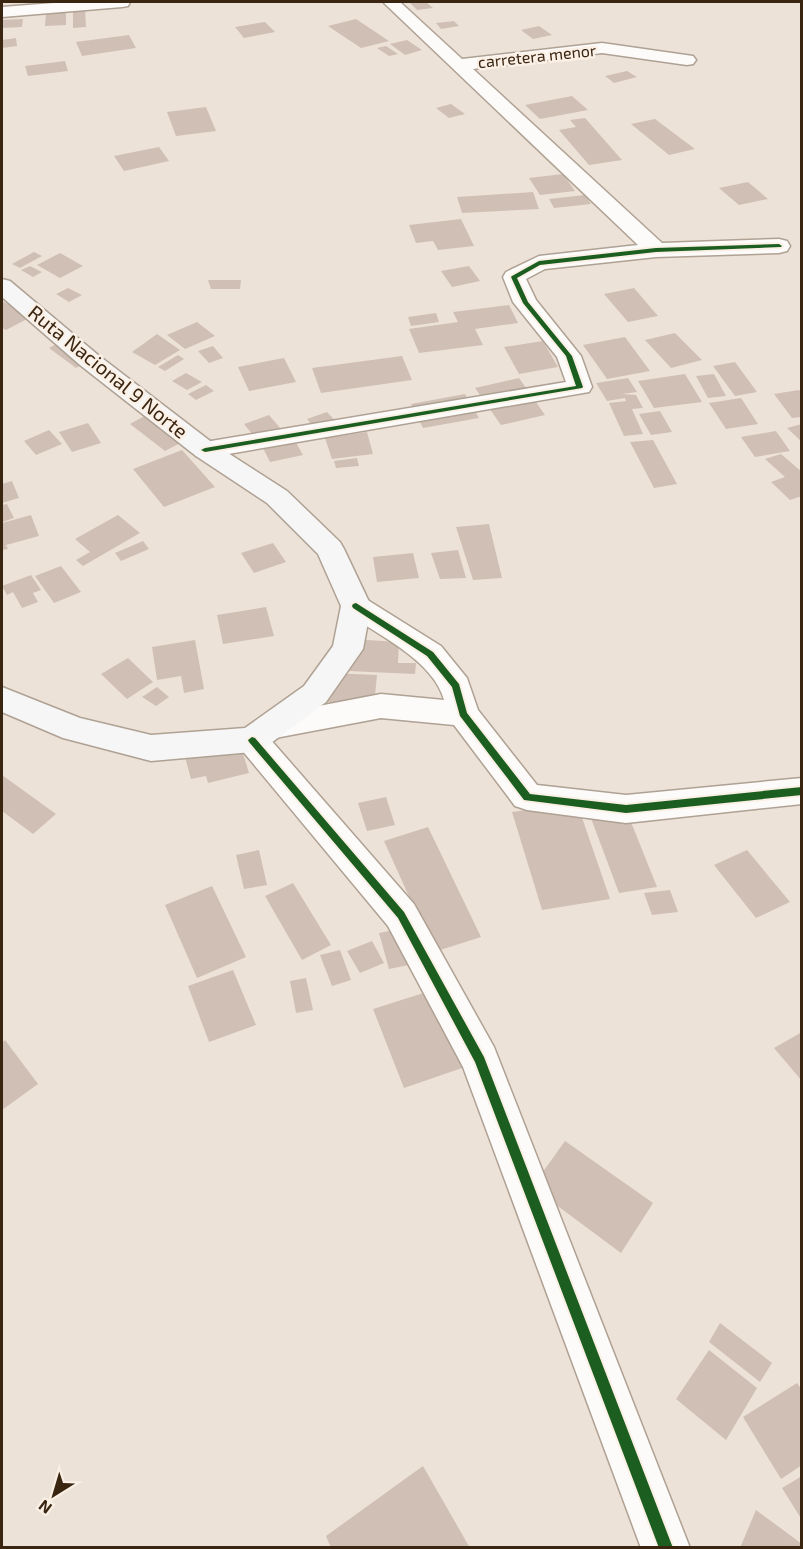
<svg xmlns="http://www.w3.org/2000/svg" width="803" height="1549" font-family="'Exo 2',sans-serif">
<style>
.building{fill:#d0bfb4}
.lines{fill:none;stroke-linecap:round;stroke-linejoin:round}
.minor-casing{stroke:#afa193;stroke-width:3}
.tertiary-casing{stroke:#afa193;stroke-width:3}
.secondary-casing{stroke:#afa193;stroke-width:3}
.minor{fill:#fcfbf9;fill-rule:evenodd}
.tertiary{fill:#fcfbf9;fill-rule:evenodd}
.secondary{fill:#f6f6f6;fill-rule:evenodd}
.cycleway-casing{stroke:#fbf0e6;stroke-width:4}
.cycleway{fill:#1b5e20;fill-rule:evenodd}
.labels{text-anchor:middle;stroke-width:5;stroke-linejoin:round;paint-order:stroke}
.far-street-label{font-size:16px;fill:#3a2511;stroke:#fbf0e6}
.street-label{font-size:20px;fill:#3a2511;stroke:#fbf0e6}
</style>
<rect width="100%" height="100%" fill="#ede2d7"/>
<path class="building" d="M 409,2 L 426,2 L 433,8 L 417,10 Z
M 85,9 L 86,27 L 73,28 L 73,10 Z
M 66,12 L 66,25 L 45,26 L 46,13 Z
M 23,19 L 22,27 L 2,28 L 2,20 Z
M 356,19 L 389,41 L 361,48 L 328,26 Z
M 454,21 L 459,26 L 441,29 L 436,23 Z
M 265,22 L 275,32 L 244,38 L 235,27 Z
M 539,26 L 552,35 L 533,39 L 521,30 Z
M 129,35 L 136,48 L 82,56 L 76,42 Z
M 16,38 L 17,46 L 2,48 L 2,40 Z
M 407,40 L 422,50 L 405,55 L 390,44 Z
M 386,46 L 398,54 L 389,56 L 377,48 Z
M 65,61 L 68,71 L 28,76 L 25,66 Z
M 627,71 L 637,77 L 614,83 L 605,76 Z
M 572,96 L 588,110 L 540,119 L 525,105 Z
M 451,104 L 465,114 L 449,118 L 436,108 Z
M 206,107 L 216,131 L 176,136 L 167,112 Z
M 585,118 L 622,160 L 589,165 L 559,130 L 576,127 L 570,120 Z
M 655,119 L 695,149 L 669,155 L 631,124 Z
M 159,147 L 169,161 L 124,171 L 114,156 Z
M 563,174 L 575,191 L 540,195 L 529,178 Z
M 748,182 L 768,199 L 739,205 L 719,188 Z
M 533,192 L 539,209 L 462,213 L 457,197 Z
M 585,195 L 591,204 L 554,208 L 549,199 Z
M 461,219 L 474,246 L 438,250 L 433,241 L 416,243 L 409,225 Z
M 34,252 L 42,256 L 20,268 L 12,264 Z
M 60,253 L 83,266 L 60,278 L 37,265 Z
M 30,266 L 42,272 L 33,277 L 21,270 Z
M 469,266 L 480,281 L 452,287 L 441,271 Z
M 208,280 L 241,280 L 240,289 L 211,289 Z
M 68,288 L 82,295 L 69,302 L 56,294 Z
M 634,288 L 658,316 L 628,322 L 604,294 Z
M 2,301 L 31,317 L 6,330 L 2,328 Z
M 509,305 L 518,323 L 475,329 L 483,345 L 419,353 L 409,329 L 458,322 L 453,312 Z
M 436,313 L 439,322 L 411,326 L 408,317 Z
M 197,322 L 215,336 L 185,349 L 167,335 Z
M 675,333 L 702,360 L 671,368 L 645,340 Z
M 157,334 L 180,350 L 155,365 L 132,352 Z
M 625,337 L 650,371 L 607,379 L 583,345 Z
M 62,341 L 89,361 L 76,368 L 49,348 Z
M 543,341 L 558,367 L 519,374 L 504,347 Z
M 213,346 L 223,358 L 209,363 L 198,351 Z
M 178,355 L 184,359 L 165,371 L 158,367 Z
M 402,356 L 412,380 L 321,393 L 312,368 Z
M 284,358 L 296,382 L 249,391 L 238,367 Z
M 735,362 L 757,392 L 735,396 L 713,366 Z
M 186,373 L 202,382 L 187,390 L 172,381 Z
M 685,374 L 702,402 L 654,408 L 638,381 Z
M 714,374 L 726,396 L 708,398 L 696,376 Z
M 519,378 L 545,415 L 501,425 L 475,388 Z
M 628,378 L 637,392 L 622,394 L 636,395 L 643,408 L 632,409 L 643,434 L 624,436 L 609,403 L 626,401 L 625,398 L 607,401 L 596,383 Z
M 206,385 L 214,391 L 196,400 L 188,394 Z
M 799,390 L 802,393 L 802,417 L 792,418 L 774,394 Z
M 465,394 L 479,418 L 423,428 L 411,404 Z
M 741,398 L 758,424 L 726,429 L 709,403 Z
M 660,411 L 672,432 L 651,435 L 639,414 Z
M 327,412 L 343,429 L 315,429 L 307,419 Z
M 148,414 L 184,441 L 165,451 L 130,424 Z
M 269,415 L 286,435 L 260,444 L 244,424 Z
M 88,423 L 101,443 L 72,452 L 59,432 Z
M 802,424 L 802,442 L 787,428 Z
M 49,430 L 62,444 L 36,455 L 24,441 Z
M 776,431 L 790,451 L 755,457 L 741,437 Z
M 367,432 L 373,454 L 332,459 L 325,438 Z
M 294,439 L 303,455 L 270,462 L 262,446 Z
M 653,440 L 677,484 L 654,488 L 630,442 Z
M 182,450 L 215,487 L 164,507 L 133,469 Z
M 781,454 L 802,472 L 802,496 L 790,500 L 771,482 L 785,477 L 765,459 Z
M 357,458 L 359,466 L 336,468 L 334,461 Z
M 12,481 L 19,498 L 2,503 L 2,484 Z
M 7,504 L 14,518 L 2,522 L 2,505 Z
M 31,515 L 39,536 L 6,545 L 8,549 L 2,550 L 2,523 Z
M 118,515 L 140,533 L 83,566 L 76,560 L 90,552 L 75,539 Z
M 489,524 L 502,578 L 473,580 L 456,527 Z
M 143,541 L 149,549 L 121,561 L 115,553 Z
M 273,543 L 286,562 L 254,573 L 241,553 Z
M 458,550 L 466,578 L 440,579 L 431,553 Z
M 413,553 L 419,578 L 377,582 L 373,557 Z
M 61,566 L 81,592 L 54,603 L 35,576 Z
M 31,575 L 41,590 L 33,593 L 38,602 L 22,608 L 13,592 L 7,595 L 2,586 Z
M 266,607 L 274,636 L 223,644 L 217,615 Z
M 352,639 L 399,642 L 398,663 L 416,663 L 415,674 L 348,671 Z
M 195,640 L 204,689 L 184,693 L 181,676 L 157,680 L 152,647 Z
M 128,658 L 153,682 L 127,699 L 101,674 Z
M 330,673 L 377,675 L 374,705 L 326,702 Z
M 157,687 L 169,697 L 156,706 L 142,697 Z
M 240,744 L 249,773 L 208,783 L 206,776 L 191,779 L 185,757 Z
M 2,775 L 56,814 L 33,834 L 2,811 Z
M 386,797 L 395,825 L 367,831 L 358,803 Z
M 577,803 L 610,899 L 542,910 L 512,812 Z
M 625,807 L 657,887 L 619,893 L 589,813 Z
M 428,827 L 481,937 L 434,952 L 384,841 Z
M 259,850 L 267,885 L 244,889 L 236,855 Z
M 747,850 L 790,902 L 756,918 L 714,865 Z
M 293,883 L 331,945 L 302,960 L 265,896 Z
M 212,886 L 246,957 L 197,978 L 165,905 Z
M 670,890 L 678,912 L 652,915 L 644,893 Z
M 399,929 L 409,965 L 389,969 L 379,933 Z
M 372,941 L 384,963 L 360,973 L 347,951 Z
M 340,950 L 351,980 L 332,986 L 320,955 Z
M 233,970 L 256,1025 L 209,1042 L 188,986 Z
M 306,978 L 313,1010 L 296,1013 L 290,981 Z
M 433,990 L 465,1067 L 404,1088 L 373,1009 Z
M 802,1032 L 802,1081 L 774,1048 Z
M 5,1040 L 38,1084 L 2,1110 L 2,1043 Z
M 565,1141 L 653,1203 L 621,1253 L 532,1187 Z
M 720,1323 L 772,1363 L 760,1382 L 709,1342 Z
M 709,1350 L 757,1388 L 726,1440 L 676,1399 Z
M 797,1383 L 802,1390 L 802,1465 L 781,1479 L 743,1417 Z
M 423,1466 L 470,1548 L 331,1548 L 326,1536 Z
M 802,1476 L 802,1520 L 782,1488 Z
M 756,1510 L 802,1544 L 801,1548 L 740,1548 Z"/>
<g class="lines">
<defs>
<path id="minor" d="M 383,2 L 400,2 L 462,59 L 602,43 L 693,56 L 696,60 L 693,64 L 687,65 L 602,53 L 473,69 L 662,243 L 779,239 L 787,241 L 790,246 L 787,251 L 779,253 L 656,257 L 545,269 L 526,279 L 536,300 L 581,356 L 592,387 L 589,392 L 205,458 L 196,456 L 192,450 L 196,444 L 205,442 L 566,382 L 557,357 L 513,302 L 503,277 L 506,272 L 539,256 L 638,245 Z
M 356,596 L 366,599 L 441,646 L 467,678 L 478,710 L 537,785 L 626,795 L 802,778 L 802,804 L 626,823 L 527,810 L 515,806 L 454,725 L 381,718 L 270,739 L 414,904 L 494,1047 L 690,1548 L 641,1548 L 463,1067 L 388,926 L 241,749 L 236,740 L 241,731 L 252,728 L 257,729 L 256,727 L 261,718 L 272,715 L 381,694 L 444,700 C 434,661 377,634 346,613 L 341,606 L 346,599 Z"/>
<path id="tertiary" d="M 67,2 L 130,2 L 128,6 L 122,7 L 2,17 L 2,7 Z"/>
<path id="secondary" d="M 2,279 L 10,281 L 98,355 L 214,444 L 287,491 L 340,542 L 344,549 L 371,606 L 363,649 L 326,702 L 263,749 L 252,752 L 151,761 L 63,738 L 2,712 L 2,687 L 80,718 L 151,735 L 245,728 L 304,686 L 333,646 L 341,606 L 318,554 L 267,503 L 196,456 L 80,365 L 2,297 Z"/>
</defs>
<use href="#minor" class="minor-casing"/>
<use href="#tertiary" class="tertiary-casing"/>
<use href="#secondary" class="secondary-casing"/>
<use href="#minor" class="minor"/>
<use href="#tertiary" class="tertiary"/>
<use href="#secondary" class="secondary"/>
<defs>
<path id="cycleway" d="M 779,244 L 782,246 L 781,247 L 656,252 L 540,265 L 517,278 L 528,302 L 572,356 L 583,387 L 582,388 L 205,452 L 201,450 L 205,448 L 576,386 L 566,356 L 523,303 L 511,277 L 512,276 L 539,261 L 656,248 Z
M 356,603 L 433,652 L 459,684 L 467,713 L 530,794 L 626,805 L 802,787 L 802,795 L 626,813 L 524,800 L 460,716 L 452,687 L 427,656 L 353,608 L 352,606 L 353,604 Z
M 252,737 L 255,738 L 404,912 L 484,1057 L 673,1548 L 659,1548 L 475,1062 L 398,918 L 249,742 L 248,740 Z"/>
</defs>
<use href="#cycleway" class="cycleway-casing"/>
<use href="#cycleway" class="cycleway"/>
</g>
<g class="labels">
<g class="far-street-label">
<text transform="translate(537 56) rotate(-6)" y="6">carretera menor</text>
</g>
<g class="street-label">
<text transform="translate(108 372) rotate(39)" y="7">Ruta Nacional 9 Norte</text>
</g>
</g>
<rect width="803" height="1549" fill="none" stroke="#3a2511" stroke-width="6"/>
<g transform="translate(54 1495) rotate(217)" stroke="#fbf0e6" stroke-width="4.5" paint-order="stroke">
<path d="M0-4.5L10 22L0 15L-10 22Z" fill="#3a2511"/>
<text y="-9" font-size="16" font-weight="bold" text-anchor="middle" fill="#3a2511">N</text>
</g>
</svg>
